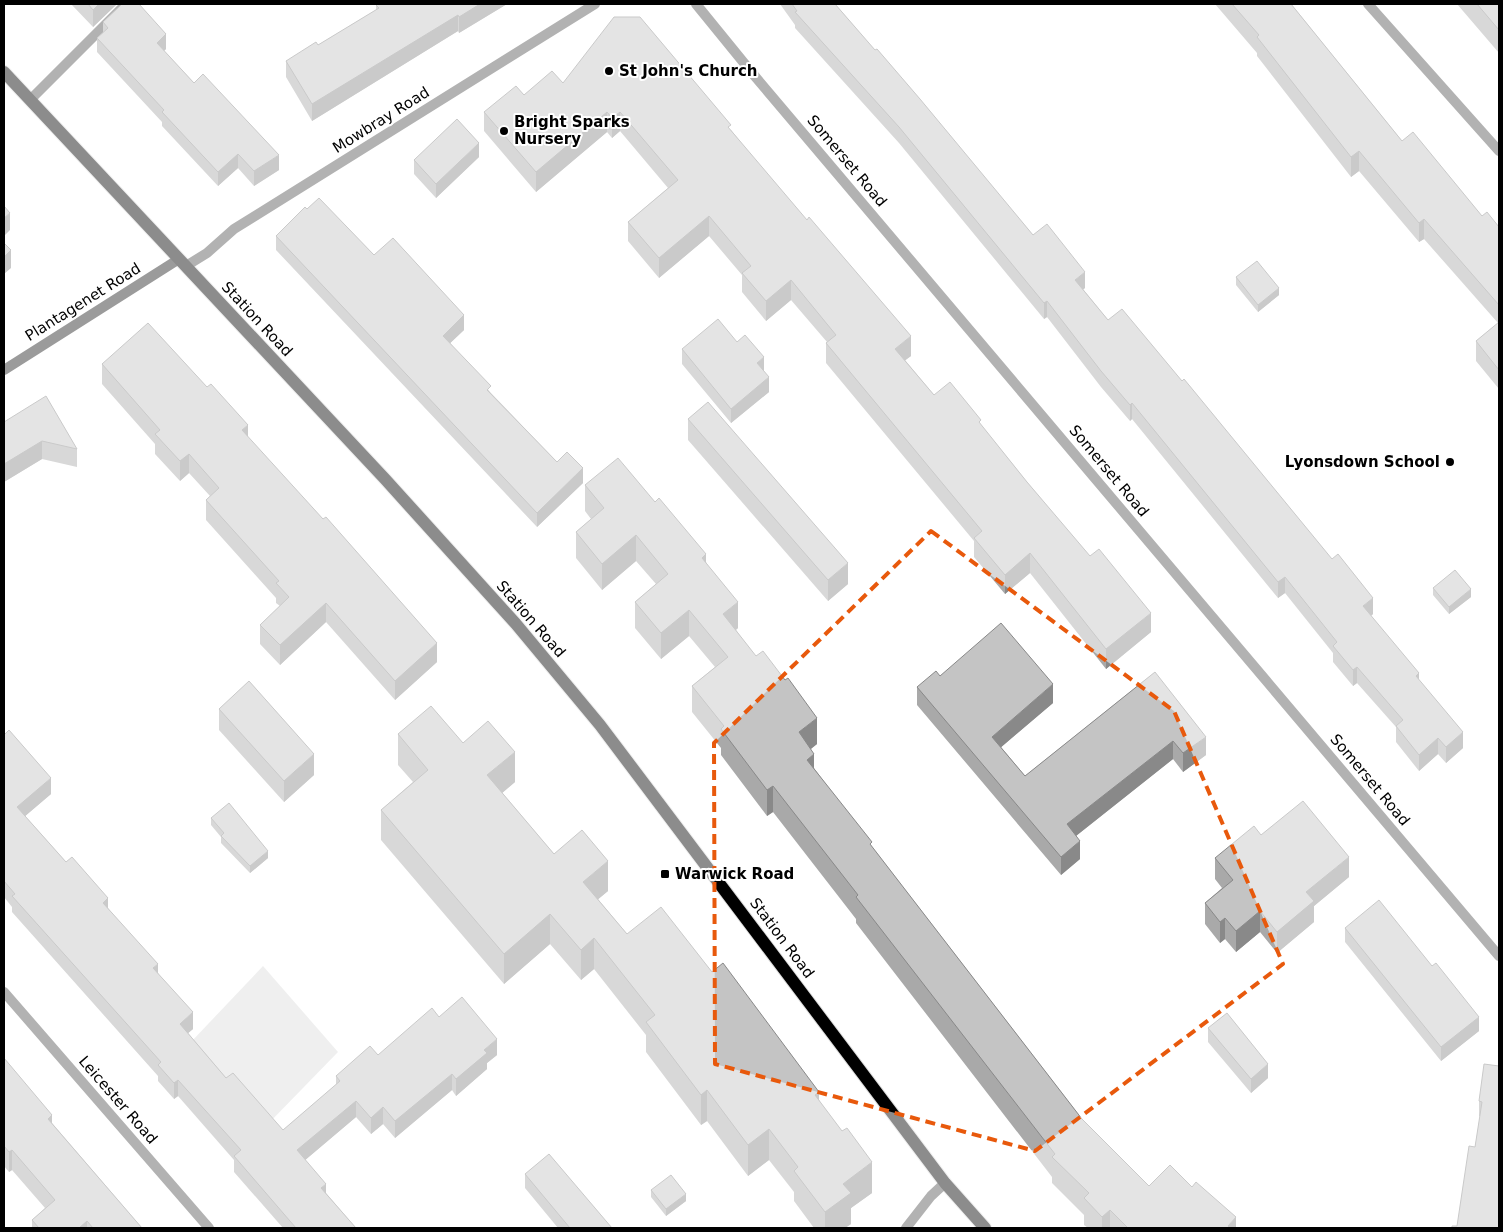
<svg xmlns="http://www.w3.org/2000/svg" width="1503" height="1232" font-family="'DejaVu Sans',sans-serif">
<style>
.green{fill:#dcdcdc}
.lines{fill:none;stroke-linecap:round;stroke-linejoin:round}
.primary-casing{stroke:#dbdbdb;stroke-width:14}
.street{stroke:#555;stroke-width:10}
.secondary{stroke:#222;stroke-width:10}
.primary{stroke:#000;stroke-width:12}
.wall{fill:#a9a9a9}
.shaded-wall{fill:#898989}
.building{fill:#c4c4c4;stroke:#898989}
.marked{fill:none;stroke:#e8590c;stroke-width:4;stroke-dasharray:10 6;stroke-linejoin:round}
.poi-dot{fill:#000;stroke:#fff;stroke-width:2}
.labels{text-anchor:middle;stroke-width:4;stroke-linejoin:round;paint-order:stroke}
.poi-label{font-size:15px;font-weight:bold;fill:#000;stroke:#fff;text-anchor:start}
.street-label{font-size:15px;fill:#000;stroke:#fff}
</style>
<rect width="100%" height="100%" fill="#fff"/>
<path class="green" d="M 263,966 L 338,1052 L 267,1125 L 191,1042 Z"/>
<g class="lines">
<defs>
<path id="primary" d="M 4,72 L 385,479 L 516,624 L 600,725 L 945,1183 L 985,1228"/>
</defs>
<use href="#primary" class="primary-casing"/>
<path class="street" d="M 696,4 L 753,74 L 1499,956
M 1368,4 L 1499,151
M 30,100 L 126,4
M 186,266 L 207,253 L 234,229 L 595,4
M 4,992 L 209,1228
M 906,1228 L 931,1196 L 945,1183"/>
<path class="secondary" d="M 4,370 L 179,259"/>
<use href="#primary" class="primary"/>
</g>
<path class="wall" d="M 71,4 L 117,4 L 93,27 Z
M 379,4 L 507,4 L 459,33 L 458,31 L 312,121 L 286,77 L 286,61 L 318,45 L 376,10 L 376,5 Z
M 780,4 L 835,4 L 1033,235 L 1085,288 L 1083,289 L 1108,320 L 1373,614 L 1371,616 L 1419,680 L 1463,748 L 1446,763 L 1438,754 L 1419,771 L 1396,742 L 1396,727 L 1357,683 L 1353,686 L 1333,662 L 1333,653 L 1285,593 L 1278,598 L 1132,419 L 1130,421 L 1101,387 L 1047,317 L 1044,319 L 899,143 L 795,28 L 795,25 Z
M 1215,4 L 1291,4 L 1402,141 L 1482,216 L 1499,227 L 1499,389 L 1476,361 L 1476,341 L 1498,323 L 1424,239 L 1419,242 L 1359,171 L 1351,177 L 1257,56 L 1257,53 Z
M 1457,4 L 1499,4 L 1499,53 Z
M 103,22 L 166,49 L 164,51 L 194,83 L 279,170 L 254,186 L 238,168 L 218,186 L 162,126 L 162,122 L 97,52 L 97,38 L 103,33 Z
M 563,83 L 731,130 L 911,356 L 905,360 L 934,395 L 981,425 L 1027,482 L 1151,632 L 1106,669 L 1030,573 L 1005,594 L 974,557 L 974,541 L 826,363 L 826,343 L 827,342 L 791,300 L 766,321 L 742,292 L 742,275 L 709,236 L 659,278 L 628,241 L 628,222 L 668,188 L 620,131 L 612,138 L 607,132 L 536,192 L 484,131 L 484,112 L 524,95 Z
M 479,157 L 436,198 L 414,174 L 414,160 Z
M 276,236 L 374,255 L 464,330 L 450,343 L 491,393 L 557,462 L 583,483 L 537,527 L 276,250 Z
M 1236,277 L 1279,295 L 1258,312 L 1236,285 Z
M 737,342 L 764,371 L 769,392 L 731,423 L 682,364 L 682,349 Z
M 102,364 L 248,437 L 437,662 L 395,700 L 326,622 L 280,665 L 260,644 L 260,625 L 280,606 L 276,603 L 276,598 L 206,520 L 206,500 L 210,496 L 189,473 L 180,481 L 155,454 L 155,444 L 102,384 Z
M 688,419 L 848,584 L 828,601 L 688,440 Z
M 4,422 L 77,449 L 77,467 L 42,459 L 4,482 Z
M 585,485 L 706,562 L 738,628 L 736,630 L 817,744 L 811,749 L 814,768 L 872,847 L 1082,1119 L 1149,1186 L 1192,1187 L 1236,1228 L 1088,1228 L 1084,1225 L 1084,1215 L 1052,1183 L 1052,1177 L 856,923 L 856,919 L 773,812 L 767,816 L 721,755 L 721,748 L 692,712 L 692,686 L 715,667 L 689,636 L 661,659 L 635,628 L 635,602 L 656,584 L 636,561 L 602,590 L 576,558 L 576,532 L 591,519 L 585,511 Z
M 1433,588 L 1471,597 L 1449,614 L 1433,595 Z
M 1155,672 L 1206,755 L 1183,772 L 1173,759 L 1076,836 L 1080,859 L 1061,875 L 917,705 L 917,687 L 940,676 L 1053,703 L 1001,747 L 1025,776 Z
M 219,709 L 314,775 L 284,802 L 219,730 Z
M 398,734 L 463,743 L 515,782 L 502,793 L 554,854 L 608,891 L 598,899 L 627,934 L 712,972 L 819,1100 L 872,1193 L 851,1208 L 851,1224 L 845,1228 L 814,1228 L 794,1201 L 794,1192 L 769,1160 L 748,1176 L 707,1121 L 701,1125 L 646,1052 L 646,1035 L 594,969 L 581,980 L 550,944 L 504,984 L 381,840 L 381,810 L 413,782 L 398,765 Z
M 4,735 L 51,794 L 25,816 L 66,862 L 108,908 L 158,973 L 193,1029 L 188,1033 L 226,1078 L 283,1130 L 336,1085 L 336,1076 L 378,1055 L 439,1017 L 497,1055 L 487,1063 L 487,1069 L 456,1096 L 452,1090 L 395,1138 L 383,1124 L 371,1134 L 356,1117 L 305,1160 L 326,1193 L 356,1228 L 283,1228 L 234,1172 L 234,1160 L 178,1096 L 174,1099 L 158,1081 L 158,1076 L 12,912 L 12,907 L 4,897 Z
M 211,818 L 268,858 L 250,873 L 221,843 L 221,837 L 211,825 Z
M 1261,835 L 1349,877 L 1314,906 L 1314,922 L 1277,953 L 1260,932 L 1236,952 L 1225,939 L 1220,943 L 1205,924 L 1205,903 L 1222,888 L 1215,879 L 1215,858 Z
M 1345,928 L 1432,966 L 1479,1031 L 1441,1061 L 1345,942 Z
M 1208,1028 L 1268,1078 L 1251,1093 L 1208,1042 Z
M 4,1058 L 52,1123 L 142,1228 L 32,1228 L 32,1220 L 45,1208 L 12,1170 L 9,1172 L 4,1166 Z
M 1499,1066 L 1457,1226 L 1475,1147 L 1480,1116 L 1479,1116 L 1479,1101 Z
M 525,1174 L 612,1228 L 558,1228 L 525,1188 Z
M 651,1190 L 686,1201 L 666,1216 L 651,1197 Z"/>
<path class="shaded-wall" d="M 99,4 L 117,4 L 93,27 L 93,10 Z
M 480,4 L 507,4 L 459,33 L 459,17 Z
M 458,15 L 458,31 L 312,121 L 312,104 Z
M 166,34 L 166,49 L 157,57 L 157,43 Z
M 607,112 L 607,132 L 536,192 L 536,172 Z
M 620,112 L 620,131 L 612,138 L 612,118 Z
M 479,143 L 479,157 L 436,198 L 436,184 Z
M 1359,151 L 1359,171 L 1351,177 L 1351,157 Z
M 238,154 L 238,168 L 218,186 L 218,172 Z
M 279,155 L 279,170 L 254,186 L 254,171 Z
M 10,213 L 10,230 L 4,236 L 4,218 Z
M 709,216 L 709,236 L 659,278 L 659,258 Z
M 1424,219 L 1424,239 L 1419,242 L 1419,223 Z
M 11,250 L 11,268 L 4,274 L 4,257 Z
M 1085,272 L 1085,288 L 1075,296 L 1075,280 Z
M 791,280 L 791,300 L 766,321 L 766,301 Z
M 1279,288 L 1279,295 L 1258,312 L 1258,305 Z
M 1047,301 L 1047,317 L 1044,319 L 1044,303 Z
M 464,315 L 464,330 L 443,350 L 443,336 Z
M 911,336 L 911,356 L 895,368 L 895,349 Z
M 764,357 L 764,372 L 757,363 Z
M 769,377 L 769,392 L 731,423 L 731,409 Z
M 1132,403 L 1132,419 L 1130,421 L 1130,405 Z
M 248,425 L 248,445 L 242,430 Z
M 42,441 L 42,459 L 4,482 L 4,464 Z
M 189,454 L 189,473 L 180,481 L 180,461 Z
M 583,468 L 583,483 L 537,527 L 537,513 Z
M 636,535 L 636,561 L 602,590 L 602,564 Z
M 1030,553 L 1030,573 L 1005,594 L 1005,575 Z
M 706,554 L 706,580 L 702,558 Z
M 848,563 L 848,584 L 828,601 L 828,580 Z
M 1285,577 L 1285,593 L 1278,598 L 1278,582 Z
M 1471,589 L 1471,597 L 1449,614 L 1449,607 Z
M 1373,598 L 1373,614 L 1363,622 L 1363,606 Z
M 738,602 L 738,628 L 723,640 L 723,614 Z
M 326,603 L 326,622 L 280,665 L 280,645 Z
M 689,610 L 689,636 L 661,659 L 661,633 Z
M 1151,613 L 1151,632 L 1106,669 L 1106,649 Z
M 437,643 L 437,662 L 395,700 L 395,681 Z
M 1357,667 L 1357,683 L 1353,686 L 1353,670 Z
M 1419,673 L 1419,689 L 1416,676 Z
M 1053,684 L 1053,703 L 992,755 L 992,737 Z
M 817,718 L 817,744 L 799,758 L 799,732 Z
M 1463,732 L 1463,748 L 1446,763 L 1446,747 Z
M 1206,737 L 1206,755 L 1183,772 L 1183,753 Z
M 1438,738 L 1438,754 L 1419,771 L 1419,755 Z
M 1173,741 L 1173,759 L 1067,843 L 1067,824 Z
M 515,752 L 515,782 L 487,806 L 487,775 Z
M 314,754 L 314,775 L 284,802 L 284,781 Z
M 814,754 L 814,780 L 807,760 Z
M 51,778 L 51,794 L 17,823 L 17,807 Z
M 773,786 L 773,812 L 767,816 L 767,790 Z
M 1080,841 L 1080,859 L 1061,875 L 1061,857 Z
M 268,851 L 268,858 L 250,873 L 250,866 Z
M 1349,857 L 1349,877 L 1314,906 L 1314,922 L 1277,953 L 1277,932 L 1306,892 Z
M 608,861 L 608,891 L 583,912 L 583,882 Z
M 108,898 L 108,914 L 103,903 Z
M 1260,911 L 1260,932 L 1236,952 L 1236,931 Z
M 550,914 L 550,944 L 504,984 L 504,954 Z
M 1225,918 L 1225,939 L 1220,943 L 1220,922 Z
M 594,938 L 594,969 L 581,980 L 581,950 Z
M 158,964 L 158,980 L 153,968 Z
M 193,1012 L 193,1029 L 180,1040 L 180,1024 Z
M 1479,1017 L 1479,1031 L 1441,1061 L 1441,1047 Z
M 497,1039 L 497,1055 L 487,1063 L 487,1069 L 456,1096 L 456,1079 L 484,1050 Z
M 1268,1064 L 1268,1078 L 1251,1093 L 1251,1079 Z
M 452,1074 L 452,1090 L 395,1138 L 395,1121 Z
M 178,1080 L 178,1096 L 174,1099 L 174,1083 Z
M 707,1090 L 707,1121 L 701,1125 L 701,1095 Z
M 819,1092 L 819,1122 L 815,1095 Z
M 356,1101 L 356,1117 L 297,1167 L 297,1150 Z
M 383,1107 L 383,1124 L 371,1134 L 371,1118 Z
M 52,1115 L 52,1136 L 48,1119 Z
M 769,1129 L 769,1160 L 748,1176 L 748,1145 Z
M 12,1150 L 12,1170 L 9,1172 L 9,1152 Z
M 872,1162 L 872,1193 L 851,1208 L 851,1224 L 845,1228 L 825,1228 L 825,1212 L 843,1184 Z
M 326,1184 L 326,1200 L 321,1188 Z
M 686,1194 L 686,1201 L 666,1216 L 666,1209 Z
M 1110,1210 L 1110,1228 L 1102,1228 L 1102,1217 Z
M 1236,1217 L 1236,1228 L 1228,1228 L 1228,1226 Z
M 87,1221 L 87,1228 L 79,1228 Z"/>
<path class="building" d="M 88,4 L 99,4 L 93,10 Z
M 122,4 L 139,4 L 166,34 L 157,43 L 194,83 L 203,74 L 279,155 L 254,171 L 238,154 L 218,172 L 162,112 L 164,110 L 97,38 L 108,28 L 103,22 Z
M 379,4 L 480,4 L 459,17 L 458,15 L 312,104 L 286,61 L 316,42 L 318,45 L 379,8 L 376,5 Z
M 792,4 L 835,4 L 875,50 L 877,49 L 920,99 L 1033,235 L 1047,224 L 1085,272 L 1075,280 L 1108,320 L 1122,309 L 1182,381 L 1184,379 L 1332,559 L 1338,554 L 1373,598 L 1363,606 L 1419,673 L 1416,676 L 1463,732 L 1446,747 L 1438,738 L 1419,755 L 1396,726 L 1403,720 L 1357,667 L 1353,670 L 1333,646 L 1337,642 L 1285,577 L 1278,582 L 1132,403 L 1130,405 L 1101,371 L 1047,301 L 1044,303 L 899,127 L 795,12 L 797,11 Z
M 1232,4 L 1291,4 L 1402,141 L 1413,132 L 1482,216 L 1487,212 L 1499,227 L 1499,305 L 1424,219 L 1419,223 L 1359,151 L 1351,157 L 1257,37 L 1259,35 Z
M 1477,4 L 1499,4 L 1499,30 Z
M 614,17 L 640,17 L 731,125 L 728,127 L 807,220 L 809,217 L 911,336 L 895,349 L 934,395 L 950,382 L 981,420 L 979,422 L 1027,482 L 1090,556 L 1099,549 L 1151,613 L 1106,649 L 1030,553 L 1005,575 L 974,538 L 982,531 L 826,343 L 836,335 L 791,280 L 766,301 L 742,273 L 751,266 L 709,216 L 659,258 L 628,222 L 678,180 L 620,112 L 612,118 L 607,112 L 536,172 L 484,112 L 516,86 L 524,95 L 552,71 L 563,83 Z
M 457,119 L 479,143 L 436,184 L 414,160 Z
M 319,198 L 374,255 L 393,238 L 464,315 L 443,336 L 491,386 L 487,390 L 557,462 L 567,452 L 583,468 L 537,513 L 276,236 L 305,207 L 307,209 Z
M 4,206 L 10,213 L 4,218 Z
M 4,243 L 11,250 L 4,257 Z
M 1257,261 L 1279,288 L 1258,305 L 1236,277 Z
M 718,319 L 737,342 L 745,335 L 764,357 L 757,363 L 769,377 L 731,409 L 682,349 Z
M 1499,322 L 1499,370 L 1476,341 Z
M 148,323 L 207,387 L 211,384 L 248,425 L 242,430 L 323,519 L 326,517 L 437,643 L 395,681 L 326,603 L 280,645 L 260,625 L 289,597 L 276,583 L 279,581 L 206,500 L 219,488 L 189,454 L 180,461 L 155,434 L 160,430 L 102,364 Z
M 46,396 L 77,449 L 42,441 L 4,464 L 4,422 Z
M 708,402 L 848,563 L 828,580 L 688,419 Z
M 618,458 L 655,502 L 659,498 L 706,554 L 702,558 L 738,602 L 723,614 L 756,656 L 763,651 L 785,680 L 788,678 L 817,718 L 799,732 L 814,754 L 807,760 L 872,842 L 870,844 L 1082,1119 L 1149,1186 L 1170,1165 L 1192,1187 L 1196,1182 L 1236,1217 L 1228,1226 L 1230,1228 L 1128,1228 L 1110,1210 L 1102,1217 L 1084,1198 L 1089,1193 L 1052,1157 L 1055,1154 L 856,897 L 858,895 L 773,786 L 767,790 L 721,729 L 724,726 L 692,686 L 728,657 L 689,610 L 661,633 L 635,602 L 668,574 L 636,535 L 602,564 L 576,532 L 604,508 L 585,485 Z
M 1455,570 L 1471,589 L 1449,607 L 1433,588 Z
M 1001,623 L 1053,684 L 992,737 L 1025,776 L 1155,672 L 1206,737 L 1183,753 L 1173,741 L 1067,824 L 1080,841 L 1061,857 L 917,687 L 936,671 L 940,676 Z
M 249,681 L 314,754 L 284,781 L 219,709 Z
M 431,706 L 463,743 L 488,721 L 515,752 L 487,775 L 554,854 L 582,830 L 608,861 L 583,882 L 627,934 L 661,907 L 712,972 L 723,963 L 819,1092 L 815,1095 L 842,1131 L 847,1128 L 872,1162 L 843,1184 L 851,1193 L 825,1212 L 794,1171 L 798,1167 L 769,1129 L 748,1145 L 707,1090 L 701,1095 L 646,1022 L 655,1015 L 594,938 L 581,950 L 550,914 L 504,954 L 381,810 L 428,770 L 398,734 Z
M 9,730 L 51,778 L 17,807 L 66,862 L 72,857 L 108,898 L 103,903 L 158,964 L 153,968 L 193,1012 L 180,1024 L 226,1078 L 233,1073 L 283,1130 L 340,1081 L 336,1076 L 370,1046 L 378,1055 L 432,1008 L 439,1017 L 462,997 L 497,1039 L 484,1050 L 487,1053 L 456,1079 L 452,1074 L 395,1121 L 383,1107 L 371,1118 L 356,1101 L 297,1150 L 326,1184 L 321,1188 L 356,1228 L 296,1228 L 234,1156 L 241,1150 L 178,1080 L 174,1083 L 158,1065 L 161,1062 L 12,896 L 15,894 L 4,881 L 4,735 Z
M 1303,801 L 1349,857 L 1306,892 L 1314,901 L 1277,932 L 1260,911 L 1236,931 L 1225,918 L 1220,922 L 1205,903 L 1233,880 L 1215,858 L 1254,826 L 1261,835 Z
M 229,803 L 268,851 L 250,866 L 221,836 L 224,833 L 211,818 Z
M 1379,900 L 1432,966 L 1436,963 L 1479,1017 L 1441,1047 L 1345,928 Z
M 1227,1013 L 1268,1064 L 1251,1079 L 1208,1028 Z
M 4,1058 L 52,1115 L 48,1119 L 142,1228 L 93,1228 L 87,1221 L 79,1228 L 39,1228 L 32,1220 L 55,1200 L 12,1150 L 9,1152 L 4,1146 Z
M 1484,1064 L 1499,1066 L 1499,1228 L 1452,1228 L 1452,1226 L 1457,1226 L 1469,1146 L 1475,1147 L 1482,1102 L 1479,1101 Z
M 549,1154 L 612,1228 L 570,1228 L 525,1174 Z
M 671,1175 L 686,1194 L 666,1209 L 651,1190 Z"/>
<path d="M0 0H1503V1232H0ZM 931,531 L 1174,711 L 1283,964 L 1035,1151 L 715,1064 L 714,743 Z" fill="#fff" fill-opacity=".55" fill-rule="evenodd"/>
<path class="marked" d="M 931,531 L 1174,711 L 1283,964 L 1035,1151 L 715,1064 L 714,743 Z"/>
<g class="poi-dot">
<circle cx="609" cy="71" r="5"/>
<circle cx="504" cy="131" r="5"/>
<circle cx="1450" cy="462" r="5"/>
<rect x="660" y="869" width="10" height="10" rx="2.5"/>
</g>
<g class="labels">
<g class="poi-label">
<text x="619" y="76">St John's Church</text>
<text x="514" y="127">Bright Sparks<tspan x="514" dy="17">Nursery</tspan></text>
<text x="1440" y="467" text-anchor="end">Lyonsdown School</text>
<text x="675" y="879">Warwick Road</text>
</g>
<g class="street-label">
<text transform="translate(381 120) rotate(-32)" y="5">Mowbray Road</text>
<text transform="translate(847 161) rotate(50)" y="5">Somerset Road</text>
<text transform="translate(83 302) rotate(-32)" y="5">Plantagenet Road</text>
<text transform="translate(257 319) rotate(47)" y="5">Station Road</text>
<text transform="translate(1109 471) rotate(50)" y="5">Somerset Road</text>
<text transform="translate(531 619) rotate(49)" y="5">Station Road</text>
<text transform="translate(1370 780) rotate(50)" y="5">Somerset Road</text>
<text transform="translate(782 938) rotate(53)" y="5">Station Road</text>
<text transform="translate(118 1100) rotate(49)" y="5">Leicester Road</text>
</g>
</g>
<rect width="1503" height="1232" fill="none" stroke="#000000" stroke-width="10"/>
</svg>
